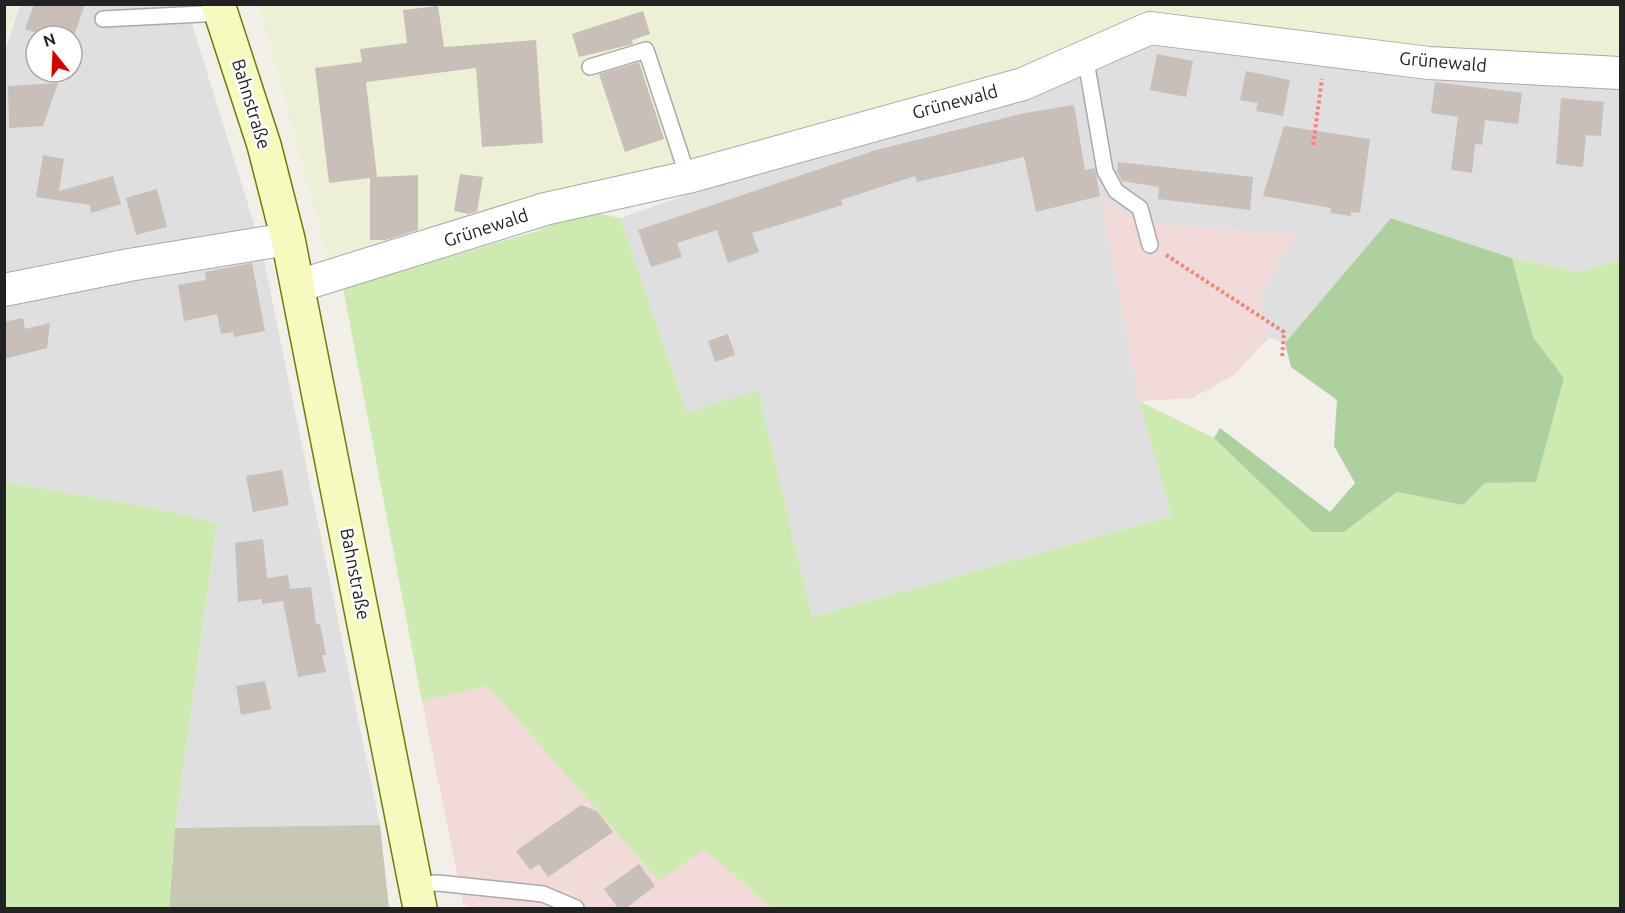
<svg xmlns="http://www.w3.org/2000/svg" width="1625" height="913" font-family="Ubuntu,sans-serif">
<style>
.residential{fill:#e0dfdf;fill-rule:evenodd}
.commercial{fill:#f2dad9}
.construction{fill:#c7c7b4}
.farmland{fill:#eef0d5}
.grass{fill:#cdebb0}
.forest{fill:#add19e}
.building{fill:#c7bfb8}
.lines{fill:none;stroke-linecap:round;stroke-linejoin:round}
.service-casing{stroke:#a9a9a9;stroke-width:18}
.minor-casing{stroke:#a9a9a9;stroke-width:34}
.secondary-casing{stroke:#707d05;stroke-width:36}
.path{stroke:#fa8072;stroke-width:4;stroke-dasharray:3 3;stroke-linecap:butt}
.service{stroke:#fff;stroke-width:15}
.minor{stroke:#fff;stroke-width:32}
.secondary{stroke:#f7fabf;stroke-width:33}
.labels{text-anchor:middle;stroke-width:5;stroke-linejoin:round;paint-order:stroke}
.street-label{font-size:18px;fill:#222;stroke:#fff}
</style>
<rect width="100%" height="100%" fill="#f2efe9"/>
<path class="residential" d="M 20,5 L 186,5 L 261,246 L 380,825 L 175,828 L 217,524 L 159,509 L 5,482 L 4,54 ZM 36,36 L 72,36 L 72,72 L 36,72 Z
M 1147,36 L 1620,79 L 1620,260 L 1579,272 L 1512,258 L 1391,218 L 1285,343 L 1269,337 L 1234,375 L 1192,398 L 1140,401 L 1172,516 L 812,617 L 758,391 L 687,413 L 620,218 Z"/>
<path class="commercial" d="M 1101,198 L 1135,220 L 1175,226 L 1294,234 L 1258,298 L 1269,337 L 1234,375 L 1192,398 L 1139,401 Z
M 488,686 L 658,880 L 704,849 L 772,908 L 470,908 L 463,903 L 422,701 Z"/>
<path class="construction" d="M 380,825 L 389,908 L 169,908 L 175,828 Z"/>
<path class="farmland" d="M 5,4 L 17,5 L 5,40 L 4,5 Z
M 1620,4 L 1620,62 L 1439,54 L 1146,19 L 1022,72 L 330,267 L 259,5 Z"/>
<path class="grass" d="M 594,205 L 601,214 L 620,218 L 687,413 L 758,390 L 812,617 L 1172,516 L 1139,401 L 1214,438 L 1312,532 L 1344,532 L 1397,492 L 1463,505 L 1485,483 L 1536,482 L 1564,378 L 1533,337 L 1512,258 L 1579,272 L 1620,260 L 1620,908 L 772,908 L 704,849 L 659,881 L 488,686 L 422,701 L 343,288 L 537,231 Z
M 5,482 L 159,509 L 217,523 L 175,828 L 169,908 L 5,908 Z"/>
<path class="forest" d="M 1391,218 L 1512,258 L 1533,337 L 1564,378 L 1536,482 L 1485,483 L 1463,505 L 1397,492 L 1344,532 L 1312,532 L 1214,438 L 1220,428 L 1330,512 L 1355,483 L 1334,446 L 1337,400 L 1291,367 L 1285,343 Z"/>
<path class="building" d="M 34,4 L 85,4 L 74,36 L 45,36 L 25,29 Z
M 438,6 L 444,47 L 536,40 L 543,143 L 482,147 L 476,68 L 366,82 L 377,177 L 418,175 L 418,230 L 386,240 L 370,240 L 370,178 L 329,183 L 315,68 L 362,62 L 360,49 L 407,43 L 403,10 Z
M 643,11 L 650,34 L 632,40 L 633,44 L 579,57 L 572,34 Z
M 1157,54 L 1193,61 L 1186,97 L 1150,90 Z
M 639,62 L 664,139 L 625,152 L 599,74 Z
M 1246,71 L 1290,80 L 1283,116 L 1256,111 L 1258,103 L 1240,100 Z
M 1435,82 L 1522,93 L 1518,124 L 1485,120 L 1482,145 L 1475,144 L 1472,173 L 1451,170 L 1458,117 L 1431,113 Z
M 58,83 L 43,126 L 9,128 L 8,86 Z
M 1561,98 L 1604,102 L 1601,136 L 1586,135 L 1583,167 L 1556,164 Z
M 1074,105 L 1085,170 L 1095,168 L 1100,196 L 1036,212 L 1024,157 L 917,182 L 915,176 L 841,200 L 843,205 L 752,233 L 759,252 L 728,263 L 717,230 L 677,243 L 682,257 L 651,267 L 638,230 L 876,150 L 1025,113 Z
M 1284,126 L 1370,139 L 1360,213 L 1351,212 L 1351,216 L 1330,213 L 1331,208 L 1263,196 Z
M 43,155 L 64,159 L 59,191 L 113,176 L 121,204 L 91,213 L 90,205 L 36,197 Z
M 1118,162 L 1253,177 L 1250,210 L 1158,199 L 1159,187 L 1122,181 L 1117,172 Z
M 460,174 L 483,177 L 477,211 L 469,214 L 454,211 Z
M 157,189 L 167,227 L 136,235 L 126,198 Z
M 252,263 L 265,331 L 234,337 L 233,332 L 221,334 L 217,314 L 184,321 L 178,285 L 206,280 L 205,272 Z
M 23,318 L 25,329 L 50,323 L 47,348 L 4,359 L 4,322 Z
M 728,334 L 735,355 L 715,362 L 708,341 Z
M 282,470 L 289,505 L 253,512 L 246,476 Z
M 263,539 L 267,578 L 288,575 L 290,589 L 311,587 L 316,624 L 320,624 L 326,655 L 322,655 L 326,672 L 298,677 L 283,601 L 262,604 L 262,599 L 238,602 L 235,543 Z
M 265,681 L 271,709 L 241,715 L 236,686 Z
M 581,805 L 597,811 L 613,832 L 548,877 L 539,864 L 530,870 L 516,851 Z
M 639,864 L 655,886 L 625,909 L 619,909 L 604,889 Z"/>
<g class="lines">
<defs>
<path id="service" d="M 103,19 L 221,13
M 1085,55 L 1105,171 L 1116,191 L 1140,208 L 1150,245
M 590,67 L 646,50 L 688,177
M 416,884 L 438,883 L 543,894 L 576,908"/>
<path id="minor" d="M 298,286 L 545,209 L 688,177 L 1023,84 L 1150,28 L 1429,63 L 1620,73
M 4,290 L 129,265 L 288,239"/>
<path id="secondary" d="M 218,4 L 264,145 L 288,239 L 420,908"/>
</defs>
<use href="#service" class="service-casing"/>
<use href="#minor" class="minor-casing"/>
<use href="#secondary" class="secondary-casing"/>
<path class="path" d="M 1313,145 L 1322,79
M 1166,255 L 1284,332 L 1282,358"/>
<use href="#service" class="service"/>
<use href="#minor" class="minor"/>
<use href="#secondary" class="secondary"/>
</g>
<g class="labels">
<g class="street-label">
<text transform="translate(1443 62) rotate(5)" y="6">Grünewald</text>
<text transform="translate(955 102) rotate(-15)" y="6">Grünewald</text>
<text transform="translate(251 104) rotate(73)" y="6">Bahnstraße</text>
<text transform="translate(486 228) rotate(-18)" y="6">Grünewald</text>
<text transform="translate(355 574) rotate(79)" y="6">Bahnstraße</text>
</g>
</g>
<rect width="1625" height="913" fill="none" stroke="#222222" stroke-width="12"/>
<g transform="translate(54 54) rotate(342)"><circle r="28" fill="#ffffff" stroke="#a7a7a7" stroke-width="1.5"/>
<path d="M0-4.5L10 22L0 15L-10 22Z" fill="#d40000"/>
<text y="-9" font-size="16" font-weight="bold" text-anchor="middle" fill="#222222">N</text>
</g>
</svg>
